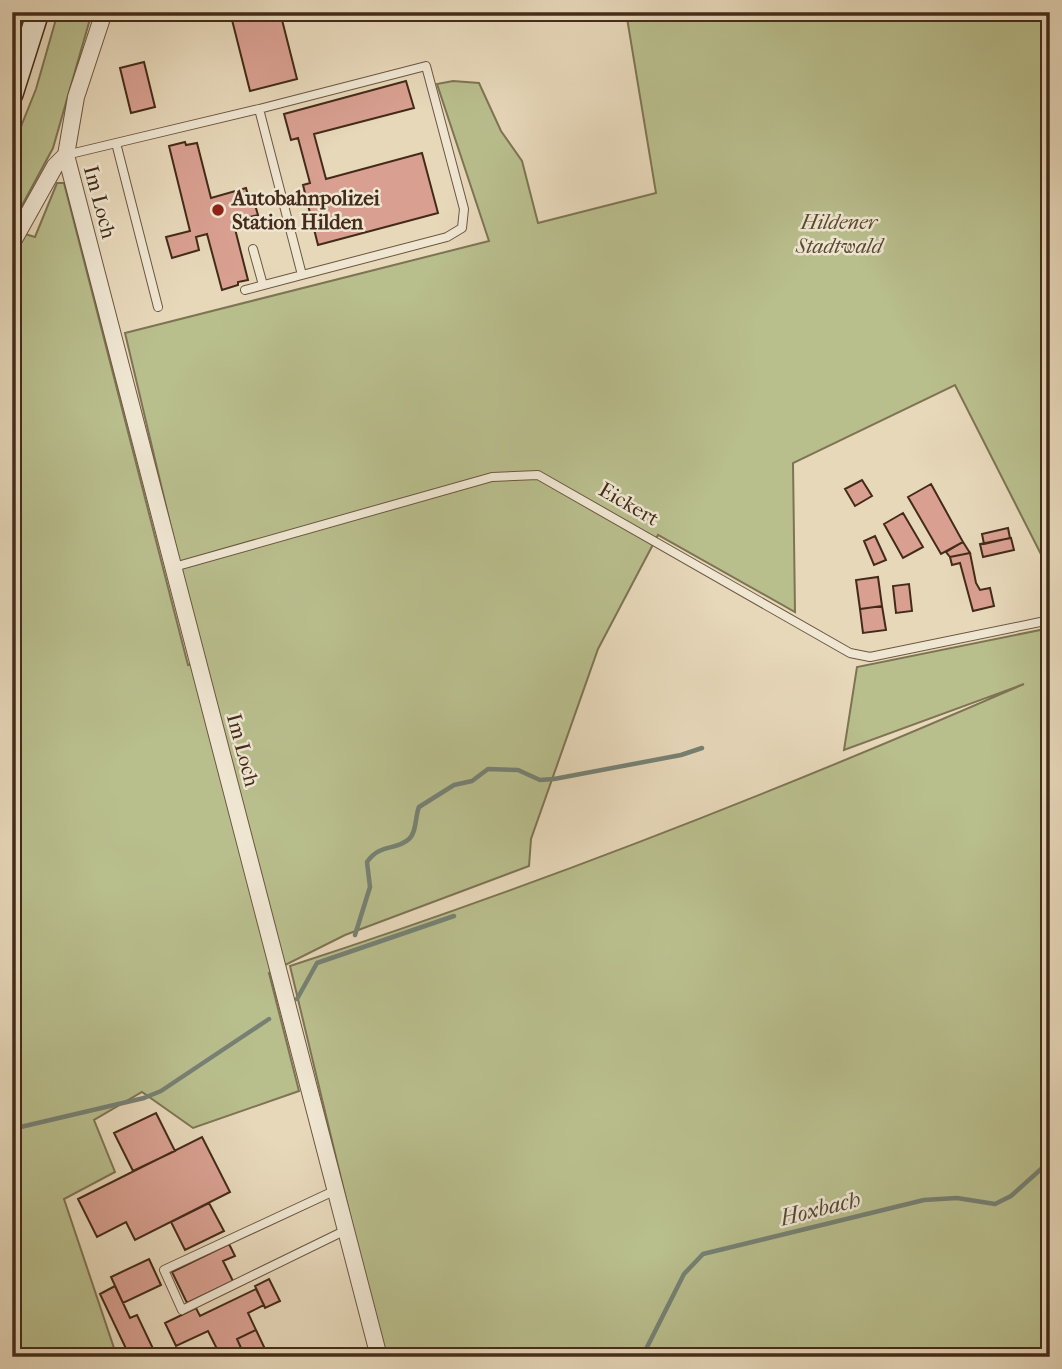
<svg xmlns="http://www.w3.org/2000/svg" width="1062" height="1369" font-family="'IM FELL French Canon',serif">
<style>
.green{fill:#b9be8d;stroke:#7e7453;stroke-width:2}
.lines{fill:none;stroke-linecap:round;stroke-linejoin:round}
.stream{stroke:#768174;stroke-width:4.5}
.building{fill:#d9a091;stroke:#442b19;stroke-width:2}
.lane-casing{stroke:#6d5641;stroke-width:10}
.street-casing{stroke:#6d5641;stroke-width:18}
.secondary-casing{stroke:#442b19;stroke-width:24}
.lane{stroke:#efe6d2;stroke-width:8}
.street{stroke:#efe6d2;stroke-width:16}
.secondary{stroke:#efe6d2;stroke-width:21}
.poi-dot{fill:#8f2418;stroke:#efe6d2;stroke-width:2.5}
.labels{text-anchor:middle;stroke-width:5;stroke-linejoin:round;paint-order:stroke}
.poi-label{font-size:21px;font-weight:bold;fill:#442b19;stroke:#efe6d2;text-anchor:start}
.street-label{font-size:21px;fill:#442b19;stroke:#efe6d2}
.park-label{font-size:21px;font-style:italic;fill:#5b4830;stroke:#efe6d2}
.water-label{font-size:23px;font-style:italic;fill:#554837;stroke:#efe6d2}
</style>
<rect width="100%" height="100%" fill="#e7d8ba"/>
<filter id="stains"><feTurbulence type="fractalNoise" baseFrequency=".00286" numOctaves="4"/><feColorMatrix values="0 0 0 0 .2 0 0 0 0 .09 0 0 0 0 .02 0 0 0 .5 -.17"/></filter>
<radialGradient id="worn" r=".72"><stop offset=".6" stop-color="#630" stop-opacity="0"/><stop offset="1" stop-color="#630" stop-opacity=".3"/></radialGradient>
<path class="green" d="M 58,12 L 92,12 L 53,148 L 12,224 L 12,149 L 36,89 Z
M 626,12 L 1050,12 L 1050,572 L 955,385 L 793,463 L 795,612 L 658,535 L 598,649 L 531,839 L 529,866 L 345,935 L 269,973 L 299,1091 L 193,1128 L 142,1092 L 94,1120 L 115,1172 L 64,1199 L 117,1357 L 20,1357 L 12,1334 L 12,230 L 35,237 L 57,183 L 64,183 L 188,665 L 203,662 L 125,333 L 489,241 L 437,84 L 453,81 L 479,83 L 501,131 L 522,161 L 538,223 L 656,193 Z
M 1050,628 L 1050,1357 L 384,1357 L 290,966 C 540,885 783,789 1024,684 L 844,750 L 857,667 Z"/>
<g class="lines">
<path class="stream" d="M 355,935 L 370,887 L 367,862 C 380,843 396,851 409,839 C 417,832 415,816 419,807 L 454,785 L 472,781 L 488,769 L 518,770 L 540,780 L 554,779 L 681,755 L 702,748
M 297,999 L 317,963 L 454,916
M 12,1129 L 144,1098 L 161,1091 L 269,1019
M 642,1357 L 684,1274 L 703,1254 L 924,1200 L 957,1198 L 995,1204 L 1011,1196 L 1050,1161"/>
</g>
<path class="building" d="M 230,12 L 280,12 L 297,79 L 250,91 Z
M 144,62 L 155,107 L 131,113 L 120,68 Z
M 406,81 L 414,108 L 314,134 L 326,179 L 422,153 L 438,213 L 318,245 L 303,185 L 310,183 L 298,138 L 291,140 L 284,114 Z
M 185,142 L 186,145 L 197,143 L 211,198 L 246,188 L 249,199 L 253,198 L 258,215 L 233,221 L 248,280 L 238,282 L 238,285 L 222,290 L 207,234 L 196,237 L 199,250 L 172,258 L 166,237 L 190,231 L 169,146 Z
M 862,480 L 872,496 L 855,506 L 845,489 Z
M 931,484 L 963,542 L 941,554 L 908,497 Z
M 903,513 L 923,547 L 903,558 L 884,524 Z
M 1008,528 L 1010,538 L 984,544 L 982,534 Z
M 875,536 L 886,560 L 874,565 L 864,541 Z
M 1011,538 L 1014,550 L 983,557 L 980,544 Z
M 963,542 L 970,553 L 950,557 L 946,552 Z
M 970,553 L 976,583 L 980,590 L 990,588 L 994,606 L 973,611 L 960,563 L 952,565 L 950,557 Z
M 878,577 L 882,606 L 860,609 L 856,580 Z
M 909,584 L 912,611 L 896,613 L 893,586 Z
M 882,606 L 886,630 L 863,633 L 860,609 Z
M 156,1113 L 175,1151 L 133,1171 L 114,1133 Z
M 202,1137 L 230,1192 L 135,1240 L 126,1222 L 97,1237 L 78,1199 Z
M 209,1203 L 224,1231 L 185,1250 L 171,1222 Z
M 229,1244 L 235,1256 L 223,1261 L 233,1281 L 187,1303 L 172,1272 Z
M 149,1259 L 161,1285 L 123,1303 L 111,1277 Z
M 269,1279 L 280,1301 L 265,1308 L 255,1286 Z
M 115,1286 L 130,1318 L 137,1315 L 157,1357 L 130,1357 L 100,1294 Z
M 256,1289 L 264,1305 L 248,1313 L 256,1330 L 237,1339 L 245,1357 L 221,1357 L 208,1331 L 176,1346 L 165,1323 L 196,1308 L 200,1316 Z
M 256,1330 L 265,1349 L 245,1357 L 237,1339 Z"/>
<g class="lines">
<defs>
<path id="lane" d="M 259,109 L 426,66 L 464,209 L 462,228 L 447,237 L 302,275
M 116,143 L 259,109 L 302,275 L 245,290
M 66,155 L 116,143 L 158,307
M 253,249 L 263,285
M 174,567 L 492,477 L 538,475 L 850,653 L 870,657 L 1050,620
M 336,1190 L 164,1270 L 182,1310 L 346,1230
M 328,1357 L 378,1353"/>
<path id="street" d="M 66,155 L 379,1357
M 12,243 L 55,166 L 66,155 L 76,97 L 104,12"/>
<path id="secondary" d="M 12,94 L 38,12"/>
</defs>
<use href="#lane" class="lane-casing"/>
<use href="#street" class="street-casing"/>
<use href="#secondary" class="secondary-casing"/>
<use href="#lane" class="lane"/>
<use href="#street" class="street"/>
<use href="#secondary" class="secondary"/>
</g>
<circle class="poi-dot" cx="218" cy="210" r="7"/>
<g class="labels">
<g class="poi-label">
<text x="232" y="205">Autobahnpolizei<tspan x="232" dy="24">Station Hilden</tspan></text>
</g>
<g class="street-label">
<text transform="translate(100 202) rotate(75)" y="7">Im Loch</text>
<text transform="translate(629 504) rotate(30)" y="7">Eickert</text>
<text transform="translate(243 750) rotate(75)" y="7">Im Loch</text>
</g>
<g class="park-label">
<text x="839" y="229">Hildener<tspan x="839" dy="24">Stadtwald</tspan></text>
</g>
<g class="water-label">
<text transform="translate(820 1208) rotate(-14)" y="8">Hoxbach</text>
</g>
</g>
<rect width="1062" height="1369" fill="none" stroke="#e7d8ba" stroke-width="42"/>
<rect x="14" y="14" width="1034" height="1341" fill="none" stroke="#442b19" stroke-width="3.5"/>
<rect x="21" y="21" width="1020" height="1327" fill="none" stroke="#442b19" stroke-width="2"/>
<rect width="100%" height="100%" filter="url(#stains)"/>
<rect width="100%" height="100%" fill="url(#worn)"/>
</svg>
